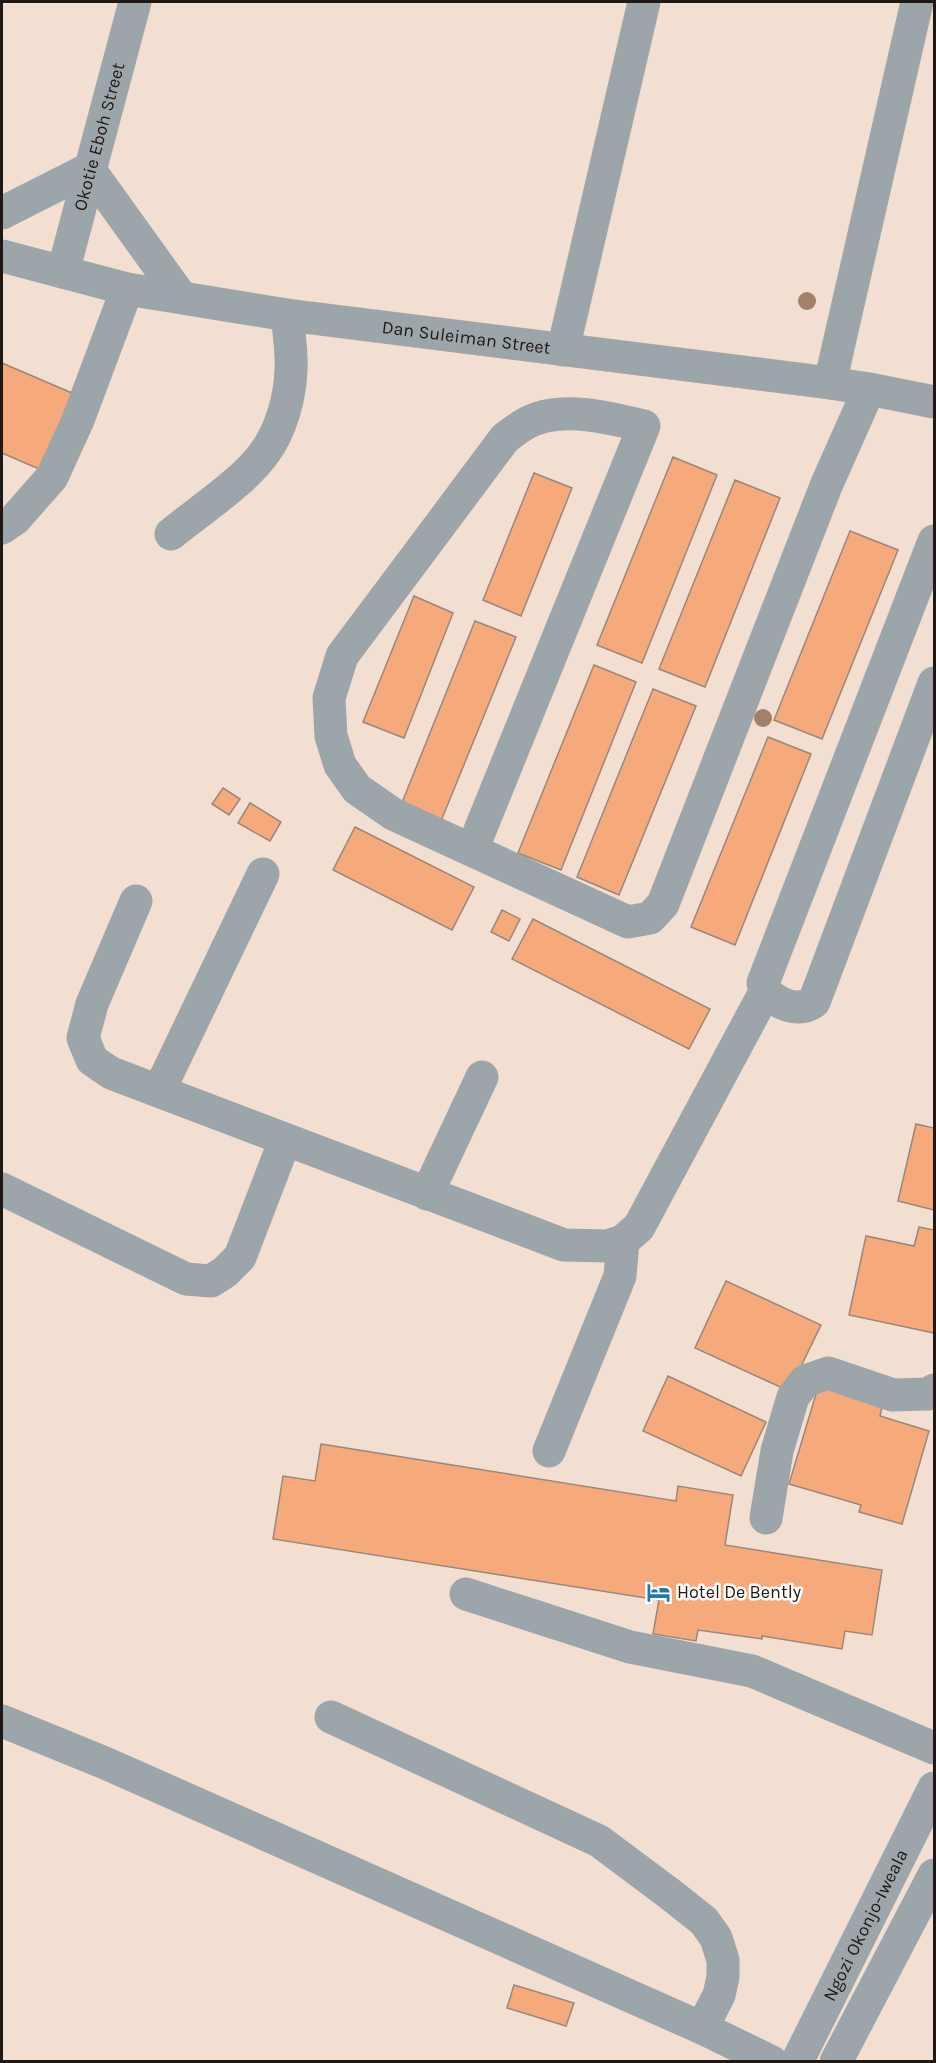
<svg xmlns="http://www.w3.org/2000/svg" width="936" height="2063" font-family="Karla,sans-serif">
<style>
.building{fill:#f6aa7c;stroke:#99877c;stroke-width:1.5}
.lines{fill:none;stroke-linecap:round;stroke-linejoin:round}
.minor{stroke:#9ca5aa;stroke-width:33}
.tree{fill:#a48068}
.labels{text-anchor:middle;stroke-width:5;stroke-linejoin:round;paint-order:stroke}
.street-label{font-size:18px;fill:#201814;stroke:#fff}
.poi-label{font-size:18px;fill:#201814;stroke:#fff;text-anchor:start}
</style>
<rect width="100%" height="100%" fill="#f3ded2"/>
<path class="building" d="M 2,363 L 79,396 L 46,472 L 2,453 Z
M 673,457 L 717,475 L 642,663 L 597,645 Z
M 534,473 L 572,488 L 521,616 L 483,600 Z
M 735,480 L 780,498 L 705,687 L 659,669 Z
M 850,531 L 898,550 L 822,739 L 774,720 Z
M 414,596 L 453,613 L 404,738 L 363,722 Z
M 475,621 L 516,637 L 441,821 L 401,805 Z
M 594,665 L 636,682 L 561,870 L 518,853 Z
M 653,689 L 696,706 L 619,895 L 577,877 Z
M 768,737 L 811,754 L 735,945 L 691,927 Z
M 223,788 L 240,799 L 229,815 L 212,804 Z
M 250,803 L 281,822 L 270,841 L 238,823 Z
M 355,827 L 474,887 L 452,930 L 333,870 Z
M 502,910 L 520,919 L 509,941 L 491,932 Z
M 533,919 L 710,1009 L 689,1049 L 512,959 Z
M 916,1124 L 934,1128 L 934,1210 L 898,1201 Z
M 919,1227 L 934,1230 L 934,1333 L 849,1315 L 866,1236 L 914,1246 Z
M 726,1281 L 821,1325 L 789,1391 L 695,1348 Z
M 668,1376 L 766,1422 L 741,1476 L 643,1431 Z
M 819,1384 L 883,1403 L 880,1416 L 929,1431 L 902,1524 L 859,1512 L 861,1505 L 789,1484 Z
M 321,1444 L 676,1501 L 678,1486 L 733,1495 L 725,1545 L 882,1570 L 872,1635 L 845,1631 L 842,1649 L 762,1636 L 762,1639 L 698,1630 L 696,1641 L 653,1634 L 659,1600 L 273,1539 L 283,1476 L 315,1481 Z
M 514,1985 L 574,2003 L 566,2026 L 507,2008 Z"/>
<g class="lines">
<g class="minor">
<path d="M 2,213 L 89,169 L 181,297"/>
<path id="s1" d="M 2,256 L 127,289 L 287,315 L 830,383 L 869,389 L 934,402"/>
<path id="s2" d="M 63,272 L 135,2"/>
<path d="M 563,350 L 644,2"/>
<path d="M 830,383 L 917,2"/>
<path d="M 2,528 L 15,519 L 52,477 L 78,420 L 127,289"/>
<path d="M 171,534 C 199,511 245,481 265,452 C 281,430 290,398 291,370 C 292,352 289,333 287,315"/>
<path d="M 472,850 L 644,426 C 608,418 560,404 525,424 C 518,428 512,433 505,438 L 342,656 L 329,698 L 331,736 L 340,765 L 357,789 L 393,814 L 628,922 L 650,918 L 663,904 L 826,486 L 869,389"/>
<path d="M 136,901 L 92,1004 L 83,1038 L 92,1060 L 111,1073 L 564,1245 L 607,1246 L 623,1241 L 639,1227 L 765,992 L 763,983 L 934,541"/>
<path d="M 765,992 C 779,1004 798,1013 814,1002 L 934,683"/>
<path d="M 159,1091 L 263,874"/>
<path d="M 2,1189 L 186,1279 L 211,1281 L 225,1272 L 240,1257 L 285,1140"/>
<path d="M 427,1194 L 482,1077"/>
<path d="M 549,1451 L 620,1276 L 623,1241"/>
<path d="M 766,1518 L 777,1451 L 793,1397 L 805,1381 L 828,1373 L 893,1395 L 929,1394 L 934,1390"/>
<path d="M 466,1594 L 630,1647 L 752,1671 L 934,1748"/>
<path d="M 331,1717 L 599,1841 L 670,1894 L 704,1921 L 716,1938 L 723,1960 L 723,1977 L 719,1995 L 702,2028"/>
<path d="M 2,1721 L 105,1763 L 702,2028 L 772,2062"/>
<path id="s3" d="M 797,2062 L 934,1788"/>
<path d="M 836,2062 L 934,1875"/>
</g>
</g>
<g class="tree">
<circle cx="807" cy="301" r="9"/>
<circle cx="763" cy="718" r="9"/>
</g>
<defs>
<symbol id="hotel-bare" viewBox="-9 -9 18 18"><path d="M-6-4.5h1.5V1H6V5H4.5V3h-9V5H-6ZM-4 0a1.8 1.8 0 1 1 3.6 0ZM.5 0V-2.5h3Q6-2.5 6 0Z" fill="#2178a7" stroke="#fff" stroke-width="2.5" paint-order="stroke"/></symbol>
</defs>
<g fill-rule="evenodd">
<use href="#hotel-bare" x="642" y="1576" width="33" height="33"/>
</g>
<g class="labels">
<g class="street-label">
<text dy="6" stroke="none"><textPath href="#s2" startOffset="140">Okotie Eboh Street</textPath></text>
<text dy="6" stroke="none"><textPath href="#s1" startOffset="472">Dan Suleiman Street</textPath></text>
<text dy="6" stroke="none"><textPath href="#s3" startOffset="153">Ngozi Okonjo-Iweala</textPath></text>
</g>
<g class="poi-label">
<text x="677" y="1598">Hotel De Bently</text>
</g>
</g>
<rect width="936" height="2063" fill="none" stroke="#201814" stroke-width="6"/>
</svg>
